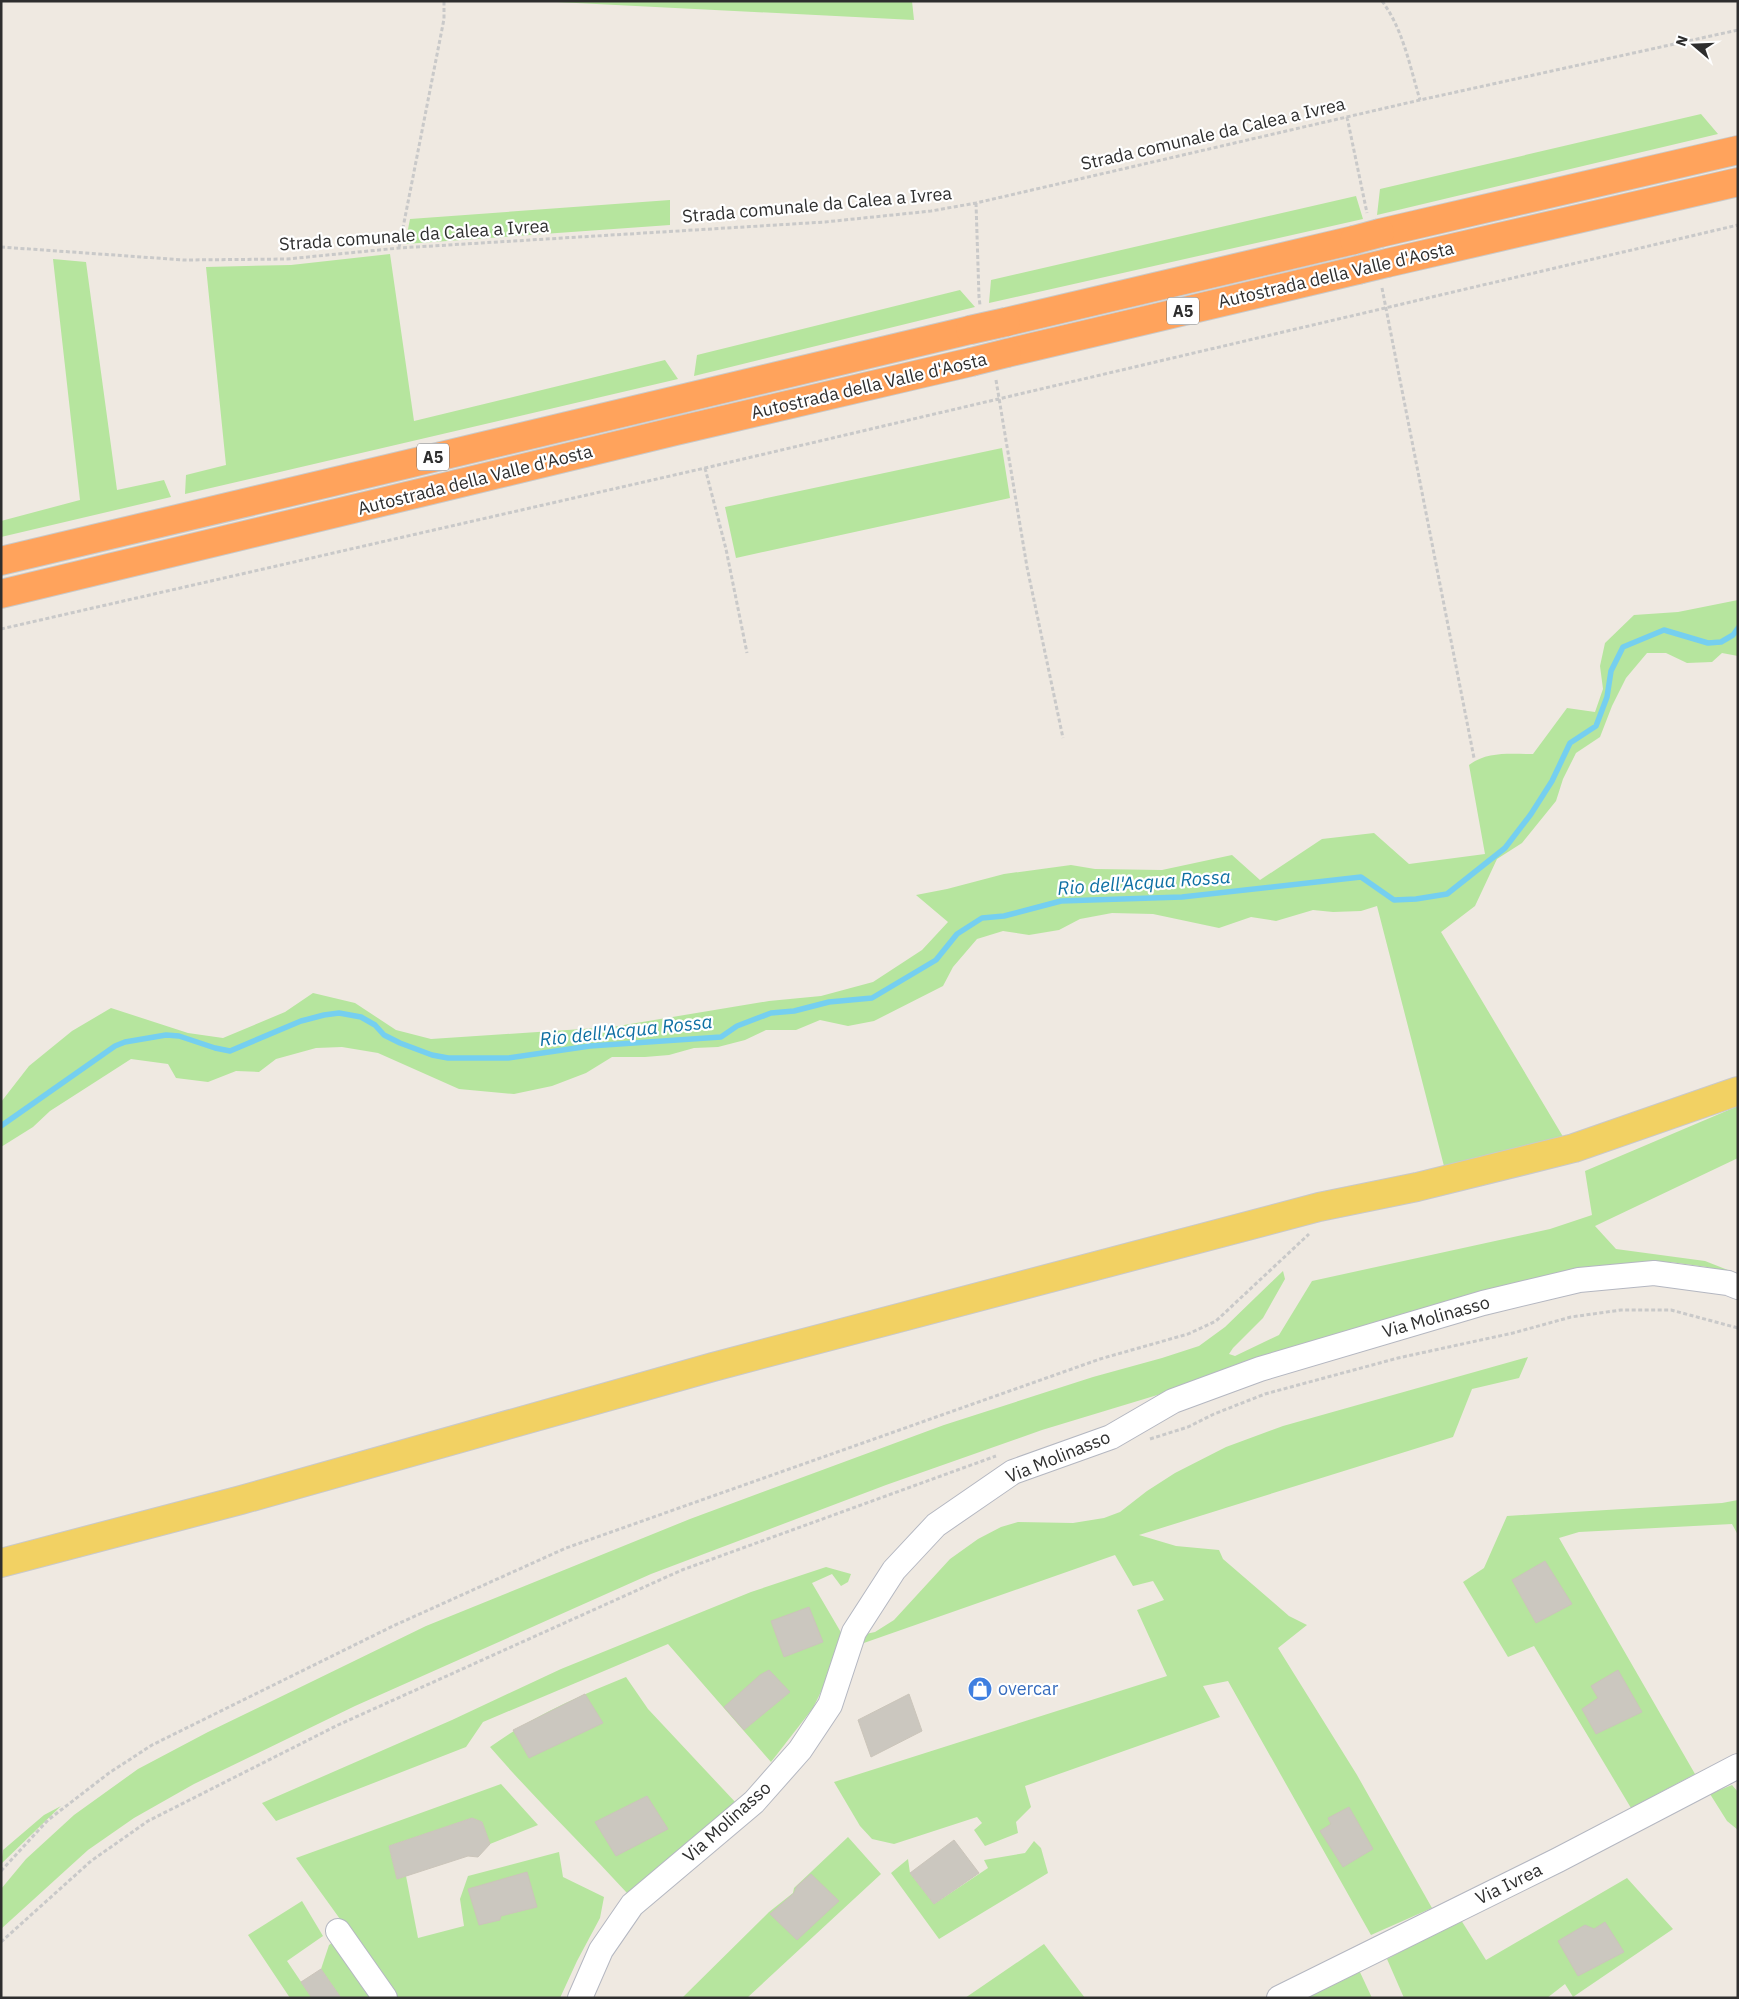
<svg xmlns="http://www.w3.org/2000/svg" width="1739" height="1999" font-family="'IBM Plex Sans',sans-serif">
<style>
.green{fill:#b6e59e}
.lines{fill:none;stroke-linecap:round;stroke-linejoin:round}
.stream{stroke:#75cff0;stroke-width:5.5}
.building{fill:#cbc7bf;stroke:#cbc5ba}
.minor-casing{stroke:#b4b7c1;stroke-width:26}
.major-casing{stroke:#c9c9c9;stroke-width:30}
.highway-casing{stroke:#c9c9c9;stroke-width:30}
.path{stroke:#c9c9c9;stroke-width:3;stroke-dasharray:4 2.5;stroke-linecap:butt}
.minor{stroke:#fff;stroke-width:24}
.major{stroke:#f2d163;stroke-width:28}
.highway{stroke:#ffa35c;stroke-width:28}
.highway-bridge-casing{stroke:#c9c9c9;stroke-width:30;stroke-linecap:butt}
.highway-bridge{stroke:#ffa35c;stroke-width:28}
.labels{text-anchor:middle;stroke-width:4.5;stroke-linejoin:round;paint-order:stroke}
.shield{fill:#fff;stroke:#6d6d6d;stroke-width:1}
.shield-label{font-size:16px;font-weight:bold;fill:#2e2e2e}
.street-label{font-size:18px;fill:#2e2e2e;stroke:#fff}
.shop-label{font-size:18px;fill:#366cbe;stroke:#fff;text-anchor:start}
.water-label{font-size:19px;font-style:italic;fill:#0d6fa3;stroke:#fff}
</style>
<rect width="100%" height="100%" fill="#efe9e1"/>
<path class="green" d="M 537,1 L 912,1 L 914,20 Z
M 1701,114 L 1718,134 L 1377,215 L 1380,189 Z
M 1356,196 L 1363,219 L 989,303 L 991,280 Z
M 670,200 L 670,225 L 405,244 L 410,219 Z
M 390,254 L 414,421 L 665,360 L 678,379 L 185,494 L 186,475 L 226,465 L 206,267 L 291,265 Z
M 53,259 L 86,262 L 117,490 L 164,480 L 171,497 L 1,537 L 1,521 L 80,500 Z
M 960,290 L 975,307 L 694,376 L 697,355 Z
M 1002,448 L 1010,498 L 736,558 L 725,507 Z
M 1738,600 L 1738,656 L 1722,653 L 1712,662 L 1687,663 L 1666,653 L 1647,653 L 1626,678 L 1612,706 L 1600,737 L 1576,753 L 1563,779 L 1556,801 L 1522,843 L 1497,859 L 1475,906 L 1441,932 L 1565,1140 L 1445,1170 L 1377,906 L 1361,911 L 1333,912 L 1313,910 L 1276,921 L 1251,917 L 1219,928 L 1153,914 L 1112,913 L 1080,919 L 1059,930 L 1029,935 L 1003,931 L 977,939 L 953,967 L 943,986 L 874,1021 L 848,1026 L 820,1020 L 796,1030 L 766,1030 L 745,1040 L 718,1047 L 694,1048 L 669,1055 L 645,1057 L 612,1057 L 586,1073 L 552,1086 L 514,1094 L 459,1089 L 378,1053 L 342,1047 L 316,1048 L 276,1059 L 259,1072 L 236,1071 L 208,1082 L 176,1078 L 168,1064 L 131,1059 L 50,1111 L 33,1127 L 1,1147 L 1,1102 L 29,1066 L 72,1031 L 111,1008 L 188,1033 L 223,1038 L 285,1012 L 313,993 L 355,1003 L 396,1030 L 431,1039 L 612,1027 L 769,1001 L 821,996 L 873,982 L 922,950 L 948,922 L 916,895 L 947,889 L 1004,874 L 1071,865 L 1095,869 L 1162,870 L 1232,855 L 1260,880 L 1322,839 L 1374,833 L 1409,864 L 1485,854 L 1469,765 C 1487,751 1511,754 1533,754 L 1567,708 L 1595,712 L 1603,689 L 1600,666 L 1605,643 L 1634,615 L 1678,612 Z
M 1738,1106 L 1738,1158 L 1595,1226 L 1616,1249 L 1705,1261 L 1738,1274 L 1738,1275 L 1707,1267 L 1670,1262 L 1624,1264 L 1453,1304 L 1251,1360 L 1164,1393 L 1042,1430 L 886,1485 L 651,1574 L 355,1706 L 194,1784 L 134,1818 L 88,1850 L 1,1929 L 1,1889 L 26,1859 L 74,1815 L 138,1769 L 208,1732 L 426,1626 L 690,1519 L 944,1425 L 1093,1377 L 1162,1358 L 1199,1346 L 1225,1327 L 1283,1271 L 1285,1279 L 1263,1318 L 1233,1348 L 1229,1354 L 1235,1356 L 1279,1335 L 1312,1281 L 1550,1229 L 1592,1215 L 1585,1171 Z
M 1528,1357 L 1519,1378 L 1472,1389 L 1453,1437 L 1139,1535 L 1176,1546 L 1219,1550 L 1223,1559 L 1289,1616 L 1307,1625 L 1278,1648 L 1357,1775 L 1432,1908 L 1371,1935 L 1228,1681 L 1203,1686 L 1220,1717 L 1025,1786 L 1031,1807 L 1016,1822 L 1018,1833 L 985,1846 L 974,1830 L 982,1823 L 977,1817 L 894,1844 L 872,1839 L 860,1826 L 834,1782 L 1167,1676 L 1137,1610 L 1164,1600 L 1153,1581 L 1133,1586 L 1115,1555 L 861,1644 L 861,1635 L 875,1632 L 894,1620 L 950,1559 L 978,1539 L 1001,1527 L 1018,1522 L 1073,1523 L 1104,1518 L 1120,1512 L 1147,1491 L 1175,1473 L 1226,1447 L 1283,1426 Z
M 1738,1500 L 1738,1535 L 1732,1524 L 1579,1532 L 1559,1538 L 1695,1774 L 1631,1808 L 1534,1646 L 1508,1657 L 1463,1582 L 1484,1568 L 1507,1516 L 1722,1503 Z
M 826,1567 L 851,1574 L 848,1582 L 841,1586 L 832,1574 L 812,1583 L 846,1641 L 813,1708 L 771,1762 L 668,1644 L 483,1722 L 466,1747 L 276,1821 L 262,1803 L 452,1720 L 561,1669 L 751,1592 Z
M 626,1677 L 648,1709 L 737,1804 L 627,1893 C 582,1844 534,1798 490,1747 C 531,1717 579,1696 626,1677 Z
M 501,1784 L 538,1825 L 490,1844 L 482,1822 L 472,1818 L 389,1846 L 397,1879 L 406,1876 L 418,1938 L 464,1926 L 460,1899 L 468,1876 L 559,1852 L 563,1877 L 604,1897 L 600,1918 L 577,1961 L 560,1998 L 397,1998 L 296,1858 Z
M 1732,1785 L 1738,1792 L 1738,1830 L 1727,1821 L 1710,1794 Z
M 61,1806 L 1,1864 L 3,1850 L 44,1815 Z
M 848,1837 L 881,1874 L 747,1998 L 682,1998 L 769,1912 L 793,1893 L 794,1888 Z
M 1034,1841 L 1041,1848 L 1048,1873 L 939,1939 L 891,1873 L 908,1859 L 910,1873 L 934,1904 L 988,1868 L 984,1860 L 1025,1853 Z
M 1627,1878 L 1673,1929 L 1573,1997 L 1565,1984 L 1547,1998 L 1404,1998 L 1387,1959 L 1461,1920 L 1486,1960 Z
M 302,1901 L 323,1936 L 287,1961 L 312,1998 L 290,1998 L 248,1935 Z
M 336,1940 L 376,1998 L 341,1998 L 321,1969 L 329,1945 Z
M 1044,1944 L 1085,1998 L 965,1998 Z
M 1359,1970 L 1372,1998 L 1305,1998 Z"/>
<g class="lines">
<path class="stream" d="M 1,1126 L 115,1046 L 125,1042 L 166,1035 L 179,1036 L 215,1048 L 230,1051 L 301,1021 L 324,1015 L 339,1013 L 361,1017 L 375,1025 L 384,1035 L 400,1043 L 432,1055 L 448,1058 L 508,1058 L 590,1046 L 721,1037 L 737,1026 L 771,1013 L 794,1011 L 829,1002 L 872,998 L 936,960 L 957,934 L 982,918 L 1004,916 L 1061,901 L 1182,897 L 1361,877 L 1394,900 L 1416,899 L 1447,894 L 1505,848 L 1531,814 L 1552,781 L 1570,743 L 1596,726 L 1607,697 L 1611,671 L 1623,647 L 1664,630 L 1708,643 L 1721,642 L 1733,635 L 1738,628"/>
</g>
<path class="building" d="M 1545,1561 L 1572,1604 L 1536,1623 L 1512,1580 Z
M 809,1607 L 823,1642 L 784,1657 L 771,1621 Z
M 769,1670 L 790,1692 L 744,1730 L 724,1707 L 760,1675 Z
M 1618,1670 L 1642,1712 L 1596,1734 L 1582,1709 L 1598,1698 L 1591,1686 Z
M 585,1694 L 603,1723 L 529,1758 L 513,1730 Z
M 909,1694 L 922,1731 L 871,1757 L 858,1720 Z
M 647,1796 L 668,1829 L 616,1856 L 595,1822 Z
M 1349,1807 L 1373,1849 L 1343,1867 L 1320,1831 L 1331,1824 L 1328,1818 Z
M 472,1818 L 482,1822 L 490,1844 L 478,1857 L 468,1856 L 397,1879 L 389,1846 Z
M 954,1840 L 979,1873 L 934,1904 L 910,1873 Z
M 527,1872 L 537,1907 L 501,1916 L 500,1920 L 479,1925 L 468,1889 Z
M 811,1874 L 839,1901 L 797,1940 L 770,1914 L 794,1893 L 797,1886 Z
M 1605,1922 L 1624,1952 L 1578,1976 L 1558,1941 L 1585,1925 L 1594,1929 Z
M 321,1969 L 341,1998 L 312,1998 L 301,1982 Z"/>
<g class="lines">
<defs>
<path id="minor" d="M 338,1931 L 385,1998
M 580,1998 L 601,1950 L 632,1905 L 754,1802 L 800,1750 L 830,1705 L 854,1632 L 894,1570 L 936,1525 L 1013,1472 L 1111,1437 L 1173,1401 L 1260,1369 L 1483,1303 L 1579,1280 L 1654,1273 L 1728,1283 L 1738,1287
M 1279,1998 L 1558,1860 L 1738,1766"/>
<path id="major" d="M 1,1563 L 241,1500 L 713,1367 L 1319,1207 L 1417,1187 L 1574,1148 L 1738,1091"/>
<path id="highway" d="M 1380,233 L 1738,150
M 1387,263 L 1738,182
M 1006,322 L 1354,240
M 1007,353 L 1358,270
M 1,561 L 970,330
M 1,594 L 676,431 L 971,362"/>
</defs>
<use href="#minor" class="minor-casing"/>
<use href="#major" class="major-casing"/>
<use href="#highway" class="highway-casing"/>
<path class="path" d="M 1382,1 C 1403,29 1410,67 1420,100
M 1347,117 L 1367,213
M 976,203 L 979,297 L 980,305
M 1,247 L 184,260 L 287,259 L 399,248 L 825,222 L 931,211 L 976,203 L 1420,100 L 1738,30
M 399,248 L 444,19 L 444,1
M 1382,288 L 1474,758
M 996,380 L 1027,567 L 1063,738
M 705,468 L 726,549 L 747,653
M 1,629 L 705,468 L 1738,225
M 1150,1439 L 1188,1427 L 1214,1414 L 1265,1394 L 1398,1358 L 1513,1333 L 1571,1317 L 1621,1310 L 1671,1310 L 1738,1328
M 1,1871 L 48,1820 L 109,1773 L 152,1745 L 393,1626 L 566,1548 L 1100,1359 L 1188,1334 L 1216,1321 L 1309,1234
M 1,1942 L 91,1861 L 148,1821 L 338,1725 L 682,1570 L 996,1456"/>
<use href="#minor" class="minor"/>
<use href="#major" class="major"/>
<use href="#highway" class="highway"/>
<defs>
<path id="highway-bridge" d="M 1354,240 L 1380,233
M 1358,270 L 1387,263
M 970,330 L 1006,322
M 971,362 L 1007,353"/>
</defs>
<use href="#highway-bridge" class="highway-bridge-casing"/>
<use href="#highway-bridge" class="highway-bridge"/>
</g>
<defs>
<symbol id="shop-disc" viewBox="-11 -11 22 22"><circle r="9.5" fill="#3f7fe0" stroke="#fff"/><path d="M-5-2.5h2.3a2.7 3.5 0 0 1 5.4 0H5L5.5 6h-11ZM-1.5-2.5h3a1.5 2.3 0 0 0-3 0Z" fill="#fff"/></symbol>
</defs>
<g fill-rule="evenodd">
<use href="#shop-disc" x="966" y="1675" width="28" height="28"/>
</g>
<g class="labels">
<g class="shield">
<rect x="1167" y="297.5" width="32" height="27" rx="4"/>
<rect x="417" y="443.5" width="32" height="27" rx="4"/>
</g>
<g class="shield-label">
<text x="1183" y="317">A5</text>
<text x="433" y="463">A5</text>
</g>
<g class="street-label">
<text transform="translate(1213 134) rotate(-13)" y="6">Strada comunale da Calea a Ivrea</text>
<text transform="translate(817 205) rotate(-5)" y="6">Strada comunale da Calea a Ivrea</text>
<text transform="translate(414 235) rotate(-4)" y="6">Strada comunale da Calea a Ivrea</text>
<text transform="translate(1336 275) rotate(-13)" y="6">Autostrada della Valle d'Aosta</text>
<text transform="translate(869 386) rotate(-13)" y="6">Autostrada della Valle d'Aosta</text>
<text transform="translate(475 480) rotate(-14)" y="6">Autostrada della Valle d'Aosta</text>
<text transform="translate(1436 1317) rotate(-16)" y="6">Via Molinasso</text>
<text transform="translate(1058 1457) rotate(-22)" y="6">Via Molinasso</text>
<text transform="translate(727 1822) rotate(-42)" y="6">Via Molinasso</text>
<text transform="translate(1509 1884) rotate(-26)" y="6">Via Ivrea</text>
</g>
<g class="shop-label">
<text x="998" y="1695">overcar</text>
</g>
<g class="water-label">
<text transform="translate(1144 882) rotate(-4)" y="7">Rio dell'Acqua Rossa</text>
<text transform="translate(626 1030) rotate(-6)" y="7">Rio dell'Acqua Rossa</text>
</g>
</g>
<rect width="1739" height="1999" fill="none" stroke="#2e2e2e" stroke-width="5"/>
<g transform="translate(1694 45) rotate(289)" stroke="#ffffff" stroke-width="4" paint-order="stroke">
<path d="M0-4L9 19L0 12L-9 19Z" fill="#2e2e2e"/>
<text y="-8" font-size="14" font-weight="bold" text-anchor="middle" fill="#2e2e2e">N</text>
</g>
</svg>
